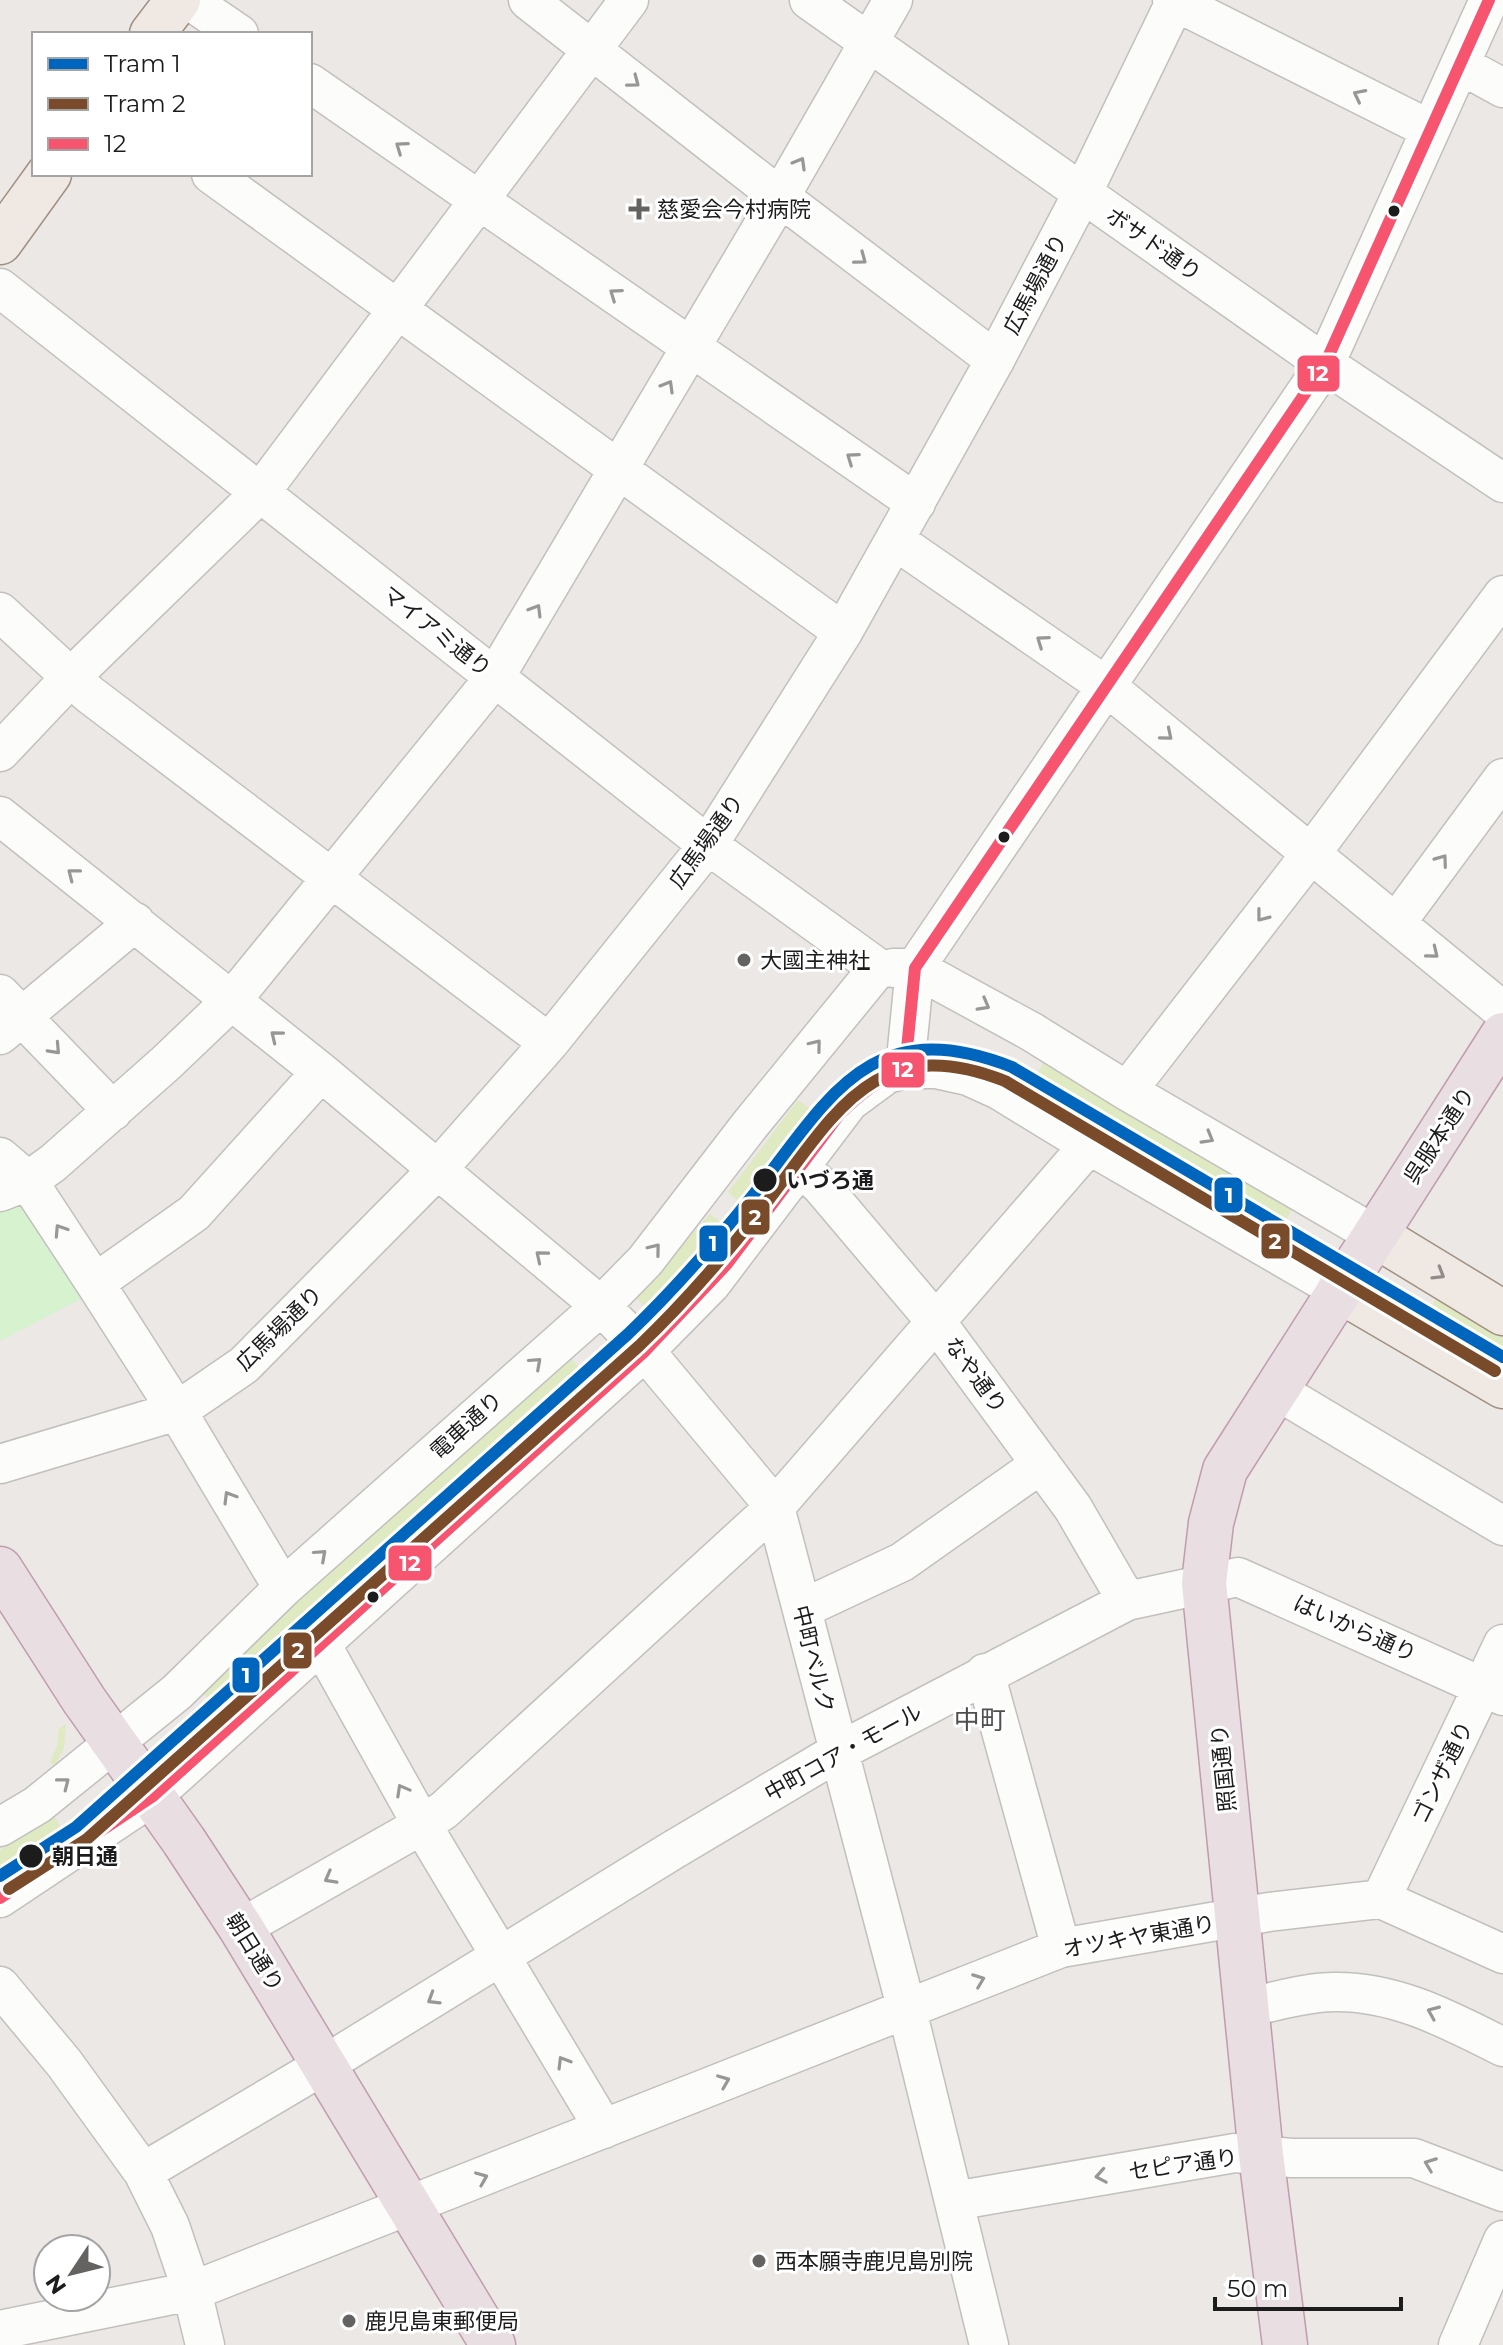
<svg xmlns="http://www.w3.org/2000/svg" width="1503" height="2345" font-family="Montserrat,'Noto Sans JP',sans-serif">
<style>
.grass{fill:#dfe9c2}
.park{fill:#d6f2ce}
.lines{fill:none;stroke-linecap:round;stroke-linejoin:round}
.minor-casing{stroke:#c2c0bf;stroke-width:41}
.major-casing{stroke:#a19081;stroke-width:47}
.highway-casing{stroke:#c19cae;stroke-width:47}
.minor{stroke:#fcfcfb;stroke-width:38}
.major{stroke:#f0e8e3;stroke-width:44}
.highway{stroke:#e9dee2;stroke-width:44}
.bus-1-casing{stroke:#fff;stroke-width:18}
.bus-1{stroke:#f7546f;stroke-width:12}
.tram-1-casing{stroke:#fff;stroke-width:18}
.tram-2-casing{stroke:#fff;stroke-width:18}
.tram-1{stroke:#0065bd;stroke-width:12}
.tram-2{stroke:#7a4b2a;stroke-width:12}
.oneway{stroke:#979797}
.oneway2{stroke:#918c89}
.poi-dot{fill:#646362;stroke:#fff;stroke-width:3}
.bus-dot{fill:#1c1c1c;stroke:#fff;stroke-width:3}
.labels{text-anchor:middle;stroke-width:6;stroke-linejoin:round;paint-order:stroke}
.poi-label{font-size:22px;fill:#1c1c1c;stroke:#fff;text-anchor:start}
.street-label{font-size:22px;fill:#1c1c1c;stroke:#fff}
.stop-label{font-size:22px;font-weight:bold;fill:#1c1c1c;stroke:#fff;text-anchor:start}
.quarter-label{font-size:26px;fill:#4f4f4f;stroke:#fff}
.line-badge{stroke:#fff;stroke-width:3}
.badge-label{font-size:22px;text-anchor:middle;font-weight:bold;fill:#fff}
</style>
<rect width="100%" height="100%" fill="#ebe8e5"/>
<path class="grass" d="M 1044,1062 L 1293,1208 L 1280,1230 L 1031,1084 Z
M 798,1100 L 819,1115 L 748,1209 L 728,1192 Z
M 710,1214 L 730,1231 L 654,1315 L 635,1297 Z
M 1439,1294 L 1503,1333 L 1503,1363 L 1426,1316 Z
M 570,1357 L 587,1377 L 217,1709 L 199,1689 Z
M 66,1724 L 64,1747 L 55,1767 L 50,1762 L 57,1746 L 59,1729 Z
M 55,1817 L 68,1840 L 0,1880 L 0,1850 Z"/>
<path class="park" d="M 19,1199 L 90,1294 L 0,1341 L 0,1205 Z"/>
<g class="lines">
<defs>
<path id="minor" d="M 189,0 L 239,34
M 528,0 L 780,197 L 995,360
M 809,0 L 1325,364 L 1503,483
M 1172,0 L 1429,129
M 1461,65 L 1503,88
M 310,83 L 916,503
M 211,174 L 843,632
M 0,288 L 708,845 L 878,968
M 896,541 L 1106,686 L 1503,1011
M 0,612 L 89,694 L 549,1043
M 0,752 L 71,677 L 260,493 L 629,0
M 0,816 L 321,1072 L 601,1306 L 645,1351 L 775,1507 L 910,2022 L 989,2345
M 1396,923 L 1503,778
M 893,968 L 915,968 L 1032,1032 L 1127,1091 L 1375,1235
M 0,994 L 113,1111
M 0,1035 L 135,922
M 905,1069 L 915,968 L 1325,364 L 1489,0
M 1127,1091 L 1310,855 L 1503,595
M 0,1157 L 28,1181 L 95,1283 L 177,1411 L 283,1588
M 800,1167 L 821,1186 L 937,1323 L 1073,1508 L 1127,1601
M 0,1192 L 28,1181 L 53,1163 L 166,1063 L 232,1000 L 495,677 L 780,197 L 893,0
M 95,1283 L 194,1213 L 321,1072
M 1276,1390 L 1503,1526
M 0,1464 L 177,1411 L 244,1365 L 437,1170 L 549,1043 L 708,845 L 843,632 L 995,360 L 1082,194 L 1176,0
M 802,1609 L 902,1562 L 1041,1464
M 321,1644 L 422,1825 L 604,2129
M 985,1673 L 1061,1948
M 0,1827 L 37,1805 L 177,1692 L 283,1588 L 601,1306 L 645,1261 L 749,1126 L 878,968
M 0,1898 L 153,1796 L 645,1351 L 711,1284 L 849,1102 L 887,1074 L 905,1069 L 936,1069 L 968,1076 L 999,1090 L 1089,1145 L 1339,1290
M 1381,1899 L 1503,1644
M 241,1928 L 422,1825 L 444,1810 L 775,1507 L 1089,1145
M 0,1986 L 64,2063 L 143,2172 L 170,2226 L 192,2291 L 205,2345
M 1248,2007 C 1275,2002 1306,1992 1334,1992 C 1396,1991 1449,2020 1503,2047
M 143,2172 L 324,2065 L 673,1850 L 838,1752 L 1127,1601 L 1238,1577 L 1503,1696
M 954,2201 L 1235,2153 L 1292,2158 L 1414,2158 L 1503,2192
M 0,2330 L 192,2291 L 1061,1948 L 1269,1912 L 1381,1899 L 1503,1954
M 1458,2345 L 1503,2240"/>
<path id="major" d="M 152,34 L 178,0
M 0,242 L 49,174
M 1375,1235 L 1503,1313
M 1339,1290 L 1503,1386"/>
<path id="highway" d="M 0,1569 L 84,1700 L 184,1841 L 241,1928 L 493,2345
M 1285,2345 L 1261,2155 L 1204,1583 L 1211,1523 L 1225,1470 L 1503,1035"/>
</defs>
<use href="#minor" class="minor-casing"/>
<use href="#major" class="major-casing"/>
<use href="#highway" class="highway-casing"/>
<use href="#minor" class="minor"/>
<use href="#major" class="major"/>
<use href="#highway" class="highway"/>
<defs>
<path id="bus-1" d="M 0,1898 L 153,1796 L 645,1351 L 727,1264 L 839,1115 C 859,1095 878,1080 905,1069 L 915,968 L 1325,364 L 1489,0"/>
</defs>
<use href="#bus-1" class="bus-1-casing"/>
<use href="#bus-1" class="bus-1"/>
<defs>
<path id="tram-1" d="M 0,1876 L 76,1827 L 628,1334 C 674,1290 715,1243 754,1194 C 830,1096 871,1012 1012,1067 L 1503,1357"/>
<path id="tram-2" d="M 9,1889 L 87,1839 L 639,1346 C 683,1304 723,1258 760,1211 C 832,1120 871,1028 1005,1081 L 1495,1371"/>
</defs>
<use href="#tram-1" class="tram-1-casing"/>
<use href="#tram-2" class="tram-2-casing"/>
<use href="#tram-1" class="tram-1"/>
<use href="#tram-2" class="tram-2"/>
</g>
<defs><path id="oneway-chevron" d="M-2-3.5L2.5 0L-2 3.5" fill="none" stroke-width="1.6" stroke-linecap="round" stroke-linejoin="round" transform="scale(2)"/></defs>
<g class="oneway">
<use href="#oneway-chevron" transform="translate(634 82) rotate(37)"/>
<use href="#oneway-chevron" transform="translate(1359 95) rotate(-153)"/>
<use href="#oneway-chevron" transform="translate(401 147) rotate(-145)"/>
<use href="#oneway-chevron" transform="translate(800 163) rotate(-60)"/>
<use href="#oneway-chevron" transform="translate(861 259) rotate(37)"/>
<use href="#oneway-chevron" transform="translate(615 294) rotate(-145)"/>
<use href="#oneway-chevron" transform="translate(668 386) rotate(-60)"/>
<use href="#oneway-chevron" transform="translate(852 458) rotate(-145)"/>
<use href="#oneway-chevron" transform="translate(536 610) rotate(-59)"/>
<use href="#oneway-chevron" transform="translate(1042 641) rotate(-145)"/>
<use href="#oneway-chevron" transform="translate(1167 735) rotate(40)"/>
<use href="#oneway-chevron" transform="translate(1442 860) rotate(-54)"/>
<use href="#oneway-chevron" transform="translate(73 874) rotate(-142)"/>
<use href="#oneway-chevron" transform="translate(1262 916) rotate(128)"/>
<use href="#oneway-chevron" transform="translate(1433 953) rotate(39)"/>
<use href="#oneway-chevron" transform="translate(984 1005) rotate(29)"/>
<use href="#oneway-chevron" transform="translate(276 1036) rotate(-141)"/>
<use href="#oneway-chevron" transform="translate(816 1045) rotate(-51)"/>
<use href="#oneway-chevron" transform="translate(55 1049) rotate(47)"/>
<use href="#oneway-chevron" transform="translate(1208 1138) rotate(30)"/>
<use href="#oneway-chevron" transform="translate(60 1230) rotate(-123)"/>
<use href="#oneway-chevron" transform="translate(655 1249) rotate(-51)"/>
<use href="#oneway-chevron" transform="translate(541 1256) rotate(-140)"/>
<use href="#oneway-chevron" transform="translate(536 1363) rotate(-42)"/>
<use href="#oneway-chevron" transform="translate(229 1497) rotate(-121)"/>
<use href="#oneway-chevron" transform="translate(321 1555) rotate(-42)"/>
<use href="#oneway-chevron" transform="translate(64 1783) rotate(-38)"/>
<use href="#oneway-chevron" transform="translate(402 1790) rotate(-119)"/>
<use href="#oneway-chevron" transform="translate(330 1878) rotate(151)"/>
<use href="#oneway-chevron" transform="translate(979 1980) rotate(-21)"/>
<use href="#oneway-chevron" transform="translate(433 1999) rotate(148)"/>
<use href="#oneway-chevron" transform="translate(1433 2012) rotate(-157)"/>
<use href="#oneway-chevron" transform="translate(563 2062) rotate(-121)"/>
<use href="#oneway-chevron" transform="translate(724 2081) rotate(-22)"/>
<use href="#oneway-chevron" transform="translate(1430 2164) rotate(-159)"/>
<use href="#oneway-chevron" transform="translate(1101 2176) rotate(170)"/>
<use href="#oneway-chevron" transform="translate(482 2178) rotate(-22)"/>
</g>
<use class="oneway2" href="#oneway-chevron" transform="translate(1439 1274) rotate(31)"/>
<g class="poi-dot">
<path d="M635 197h8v8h8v8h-8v8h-8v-8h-8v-8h8z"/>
<circle cx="744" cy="960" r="8"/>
<circle cx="759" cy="2261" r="8"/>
<circle cx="349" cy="2321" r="8"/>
</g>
<g class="bus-dot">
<circle cx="1394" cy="211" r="7"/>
<circle cx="1004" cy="837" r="7"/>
<circle cx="765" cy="1180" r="13"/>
<circle cx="373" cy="1597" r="7"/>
<circle cx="31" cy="1856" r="13"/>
</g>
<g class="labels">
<g class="poi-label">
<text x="657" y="217">慈愛会今村病院</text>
<text x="760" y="968">大國主神社</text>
<text x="775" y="2269">西本願寺鹿児島別院</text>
<text x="365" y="2329">鹿児島東郵便局</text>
</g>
<g class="street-label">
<text transform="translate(1154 244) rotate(35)" y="8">ボサド通り</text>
<text transform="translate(1035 284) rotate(-62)" y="8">広馬場通り</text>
<text transform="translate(437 631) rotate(38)" y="8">マイアミ通り</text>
<text transform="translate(706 841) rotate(-54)" y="8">広馬場通り</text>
<text transform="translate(1439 1135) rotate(-57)" y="8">呉服本通り</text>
<text transform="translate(279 1328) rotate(-44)" y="8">広馬場通り</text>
<text transform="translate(976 1375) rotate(54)" y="8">なや通り</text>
<text transform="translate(466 1425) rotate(-42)" y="8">電車通り</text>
<text transform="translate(1355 1628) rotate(24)" y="8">はいから通り</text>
<text transform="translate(814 1659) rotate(76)" y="8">中町ベルク</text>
<text transform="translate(843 1752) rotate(-29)" y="8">中町コア・モール</text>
<text transform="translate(1223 1768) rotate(-96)" y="8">照国通り</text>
<text transform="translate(1442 1772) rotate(-64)" y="8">ゴンザ通り</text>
<text transform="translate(1139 1936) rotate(-10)" y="8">オツキヤ東通り</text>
<text transform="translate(255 1952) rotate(58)" y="8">朝日通り</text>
<text transform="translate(1183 2164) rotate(-8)" y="8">セピア通り</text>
</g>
<g class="stop-label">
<text x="786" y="1188">いづろ通</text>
<text x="52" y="1864">朝日通</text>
</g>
<g class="quarter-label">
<text x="980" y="1729">中町</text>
</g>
</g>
<g class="line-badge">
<rect x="1296" y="354" width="45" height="39" rx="8" fill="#f7546f"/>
<rect x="880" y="1051" width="46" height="38" rx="8" fill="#f7546f"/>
<rect x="1213" y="1176" width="31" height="38" rx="8" fill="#0065bd"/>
<rect x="740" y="1198" width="31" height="38" rx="8" fill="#7a4b2a"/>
<rect x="1260" y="1222" width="31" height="38" rx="8" fill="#7a4b2a"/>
<rect x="698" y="1224" width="31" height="39" rx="8" fill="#0065bd"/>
<rect x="387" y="1544" width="46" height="38" rx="8" fill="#f7546f"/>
<rect x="282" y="1631" width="31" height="39" rx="8" fill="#7a4b2a"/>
<rect x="231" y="1656" width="30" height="38" rx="8" fill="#0065bd"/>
</g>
<g class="badge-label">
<text x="1318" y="381">12</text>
<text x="903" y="1077">12</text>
<text x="1229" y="1203">1</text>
<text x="755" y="1225">2</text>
<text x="1275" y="1249">2</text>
<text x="713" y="1251">1</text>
<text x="410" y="1571">12</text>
<text x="298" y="1658">2</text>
<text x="246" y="1683">1</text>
</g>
<rect x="32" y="32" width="280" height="144" fill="#ffffff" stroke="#a4a4a4" stroke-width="2"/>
<rect x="48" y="58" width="40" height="12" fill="#0065bd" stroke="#a4a4a4" stroke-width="2"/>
<text x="104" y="72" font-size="24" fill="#1c1c1c">Tram 1</text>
<rect x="48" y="98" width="40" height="12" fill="#7a4b2a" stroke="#a4a4a4" stroke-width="2"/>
<text x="104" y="112" font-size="24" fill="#1c1c1c">Tram 2</text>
<rect x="48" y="138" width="40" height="12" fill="#f7546f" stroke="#a4a4a4" stroke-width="2"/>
<text x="104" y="152" font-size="24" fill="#1c1c1c">12</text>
<g transform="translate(72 2273) rotate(235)"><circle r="38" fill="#ffffff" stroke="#a4a4a4" stroke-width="2"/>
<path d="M0-6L14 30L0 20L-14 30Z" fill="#646362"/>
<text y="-12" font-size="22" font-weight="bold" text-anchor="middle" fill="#1c1c1c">N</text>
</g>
<path d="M1215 2297v12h186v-12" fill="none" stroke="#1c1c1c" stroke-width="4"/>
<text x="1227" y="2297" font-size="24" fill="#1c1c1c" stroke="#ffffff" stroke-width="6" paint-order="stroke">50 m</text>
</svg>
